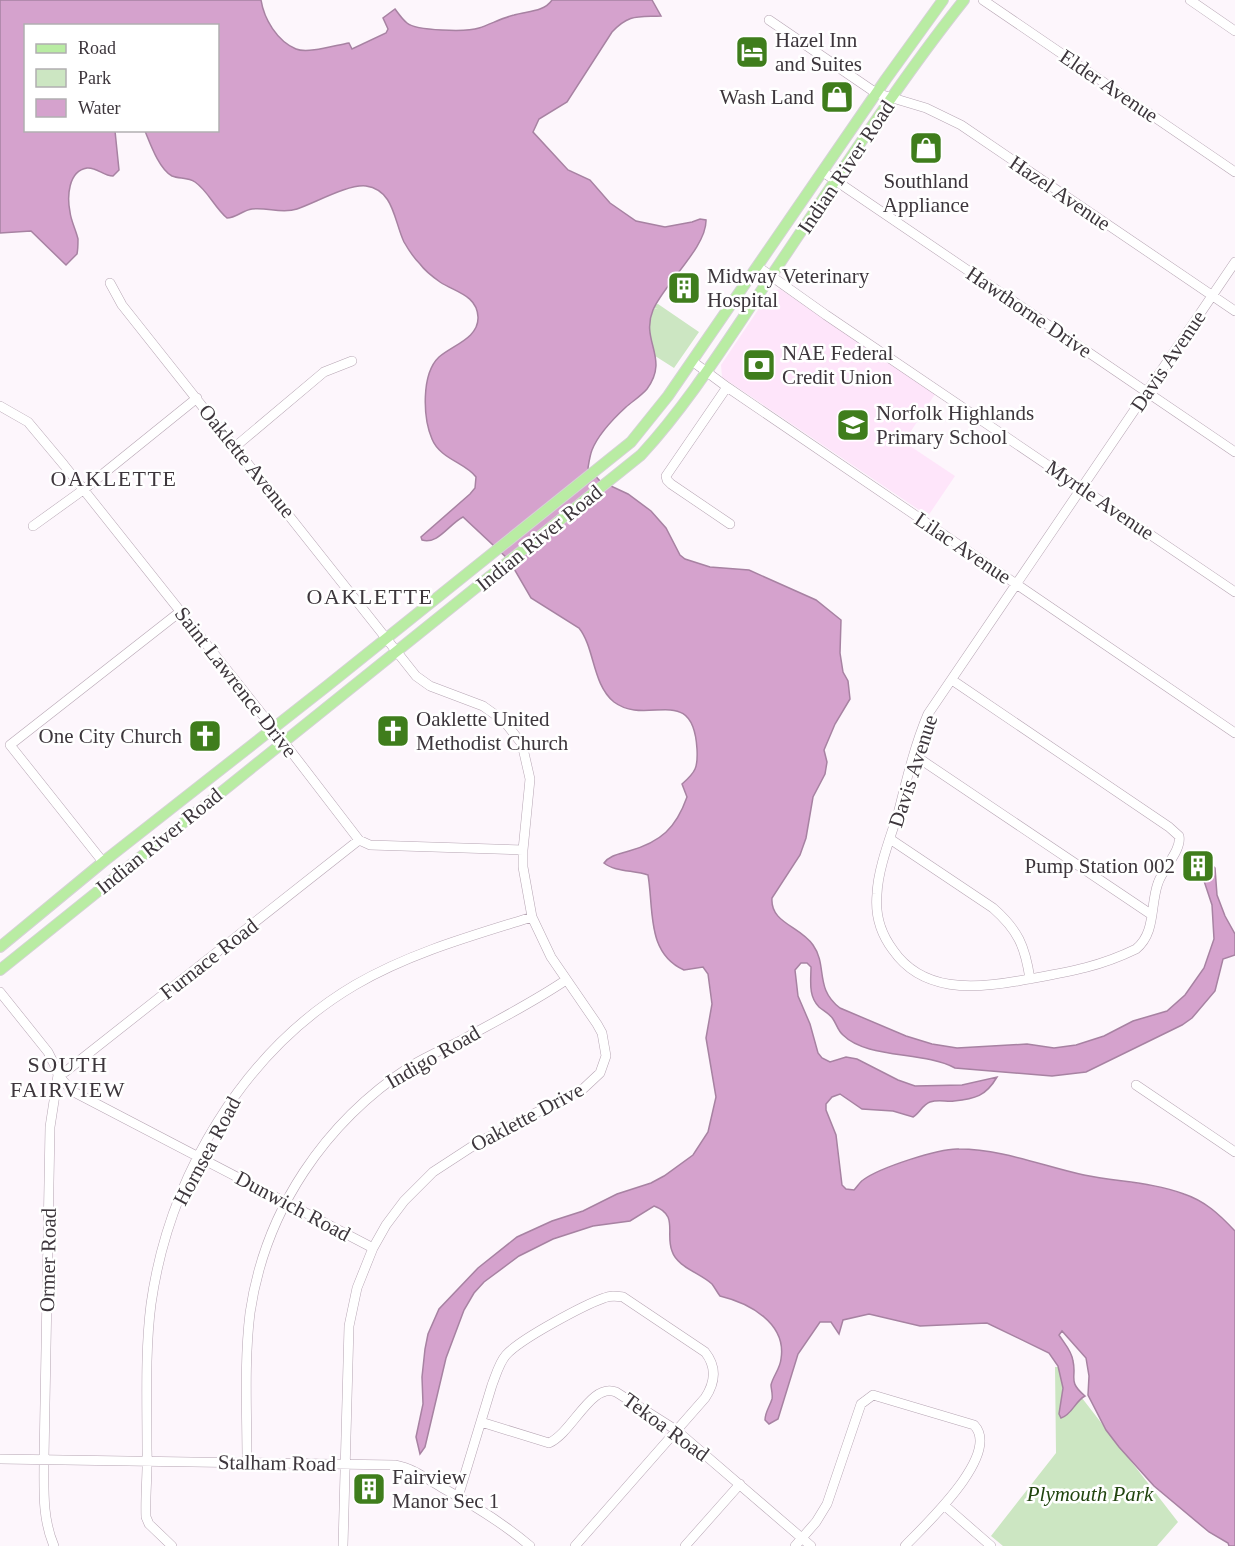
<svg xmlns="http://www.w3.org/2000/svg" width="1235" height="1546" font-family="'Times New Roman',serif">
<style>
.built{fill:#fee5fa}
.green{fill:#cce6c2}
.water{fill:#d5a2cd;stroke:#a782a2;stroke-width:1.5}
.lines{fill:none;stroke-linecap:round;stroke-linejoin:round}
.minor-casing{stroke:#b6a5b3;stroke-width:10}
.major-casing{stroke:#d4d3d4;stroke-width:12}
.minor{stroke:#fff;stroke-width:9}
.major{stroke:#b9eca3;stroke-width:10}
.labels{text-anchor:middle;stroke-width:5;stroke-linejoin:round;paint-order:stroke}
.poi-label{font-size:21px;fill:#3d363c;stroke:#fff;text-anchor:start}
.street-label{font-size:21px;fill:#3d363c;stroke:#fff}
.park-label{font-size:21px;font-style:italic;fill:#21450f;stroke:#fff}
.neighbourhood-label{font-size:22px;letter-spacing:1.5px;fill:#3d363c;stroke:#fff}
</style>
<rect width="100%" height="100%" fill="#fdf6fc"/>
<path class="built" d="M 780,289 L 935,394 L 904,442 L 955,476 L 928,516 L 722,377 L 721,365 L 770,292 Z"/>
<path class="green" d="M 658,304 L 699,332 L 674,368 L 630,340 L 640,312 L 658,308 L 628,312 Z
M 1055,1367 L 1058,1367 L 1178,1522 L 1157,1546 L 1003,1546 L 991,1536 L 1056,1453 Z"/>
<path class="water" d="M 0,0 L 261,0 C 264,19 277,41 296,49 C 308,54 336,45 349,43 L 352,49 L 386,33 L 388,29 L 383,18 L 395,9 C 398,13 402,19 407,23 C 416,31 467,32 479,28 C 491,24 502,18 514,15 C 527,11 544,12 552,0 L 652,0 L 661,16 C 637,17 629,14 612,32 L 567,102 L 539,119 L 533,132 L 568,170 L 590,180 L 610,203 L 636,221 L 665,227 L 692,222 L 700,219 L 706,220 C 707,247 663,285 653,310 C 640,341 670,358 647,389 C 642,395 633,401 626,407 C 614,418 598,435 592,450 C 590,455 589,462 588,468 L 600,481 L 628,494 L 651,511 L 666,528 L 680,555 L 685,559 L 710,567 L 749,570 L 816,600 L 841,620 L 840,653 L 843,672 L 848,681 L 850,699 L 835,724 L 824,750 L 827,762 L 825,774 L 813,797 L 806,838 L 800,855 L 772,898 C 770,923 800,926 813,945 C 828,966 814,988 840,1008 L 906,1036 L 932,1044 L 957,1048 L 1027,1044 L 1054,1048 L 1076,1045 L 1104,1036 L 1133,1021 L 1167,1011 L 1185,995 L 1204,968 L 1214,939 L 1212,905 L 1204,881 L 1204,864 L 1211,864 L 1215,868 L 1217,895 L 1225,916 L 1235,934 L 1235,955 L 1223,959 L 1215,991 L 1192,1018 L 1182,1025 L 1086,1072 L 1052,1076 L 955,1068 C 923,1051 867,1059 843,1035 C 838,1031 837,1025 833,1019 C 830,1014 824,1011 819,1007 C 808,996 811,981 811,967 L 807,963 L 801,963 L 795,970 L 798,996 L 810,1024 L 818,1053 L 822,1058 L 830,1062 L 846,1057 L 857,1059 L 898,1080 L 915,1086 L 962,1085 L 997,1077 C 986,1096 975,1099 954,1101 C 946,1102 939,1099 930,1102 C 922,1105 920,1113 913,1117 L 893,1111 L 862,1109 L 840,1094 L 832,1097 L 826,1104 L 826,1110 L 836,1135 L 842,1185 L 846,1189 L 854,1190 C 857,1187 860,1182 863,1180 C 879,1168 939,1148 959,1149 C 1001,1149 1043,1166 1084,1175 C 1117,1182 1152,1182 1184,1194 C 1205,1201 1219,1214 1235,1231 L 1235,1546 L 1229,1546 L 1228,1543 L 1209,1532 L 1154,1486 L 1119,1447 L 1106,1430 L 1088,1395 L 1089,1376 L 1086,1358 L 1062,1331 L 1059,1335 C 1064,1343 1072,1351 1073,1361 C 1077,1378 1067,1381 1085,1396 C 1075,1401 1072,1415 1061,1418 L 1059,1414 L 1063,1388 L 1058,1366 L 1049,1353 L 987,1323 L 920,1326 L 869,1314 L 843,1320 L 839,1334 L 831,1322 L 820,1322 L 798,1354 L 778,1419 L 769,1424 L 765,1420 C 765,1412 770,1406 772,1399 C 773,1394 771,1389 771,1385 C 773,1376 780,1369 781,1359 C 787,1323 749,1303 720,1296 C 717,1292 715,1288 712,1284 C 700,1273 677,1267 672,1251 C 665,1233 679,1215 654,1206 L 630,1221 L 593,1226 L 553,1239 L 519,1256 L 484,1282 L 474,1293 L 464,1310 L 446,1358 L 425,1447 L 420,1454 L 416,1437 L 423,1404 L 422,1377 L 425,1349 L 428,1334 L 439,1309 L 478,1268 L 517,1237 L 552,1221 L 583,1211 L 617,1194 L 651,1183 L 664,1176 L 693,1155 L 708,1132 L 716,1097 L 706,1038 L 712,1004 L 708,974 L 703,967 L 684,970 C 646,953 654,909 648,875 C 634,870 615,872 604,863 C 610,855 620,854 629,851 C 661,842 676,828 687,797 L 682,784 C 696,772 698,767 697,749 C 693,682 647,727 614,702 C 592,684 595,648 579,628 L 531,598 L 509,560 L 463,517 C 449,524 438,545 422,540 L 421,537 L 470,494 L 475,488 L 476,477 C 466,463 440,459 432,439 C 423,418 421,374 439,357 C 453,345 479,338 478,317 C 477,295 455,292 440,282 C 433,277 425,271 420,264 C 414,258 408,249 404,242 C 394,221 394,190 366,186 C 348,184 315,203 297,209 C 282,214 267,207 252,209 C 243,210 236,218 227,218 C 215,208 208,191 195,182 C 188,177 179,179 172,176 C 159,169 150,143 145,131 L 218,130 L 218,26 L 26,26 L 26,130 L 115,131 L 119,170 L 113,176 C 103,176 97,167 87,168 C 68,171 67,197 70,212 C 71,221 76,230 78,239 C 78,244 78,249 77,254 L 66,265 L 31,231 L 0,233 Z"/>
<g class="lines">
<defs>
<path id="minor" d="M 983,0 L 1235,172
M 1190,0 L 1235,31
M 769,20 L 876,93 L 926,108 L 961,125 L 1235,311
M 823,172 L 1235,452
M 757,266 L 826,315 L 1235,592
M 110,283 L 122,305 L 416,676 L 430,686 L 483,706 L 504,721 L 522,744 L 530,779 L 523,850 L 523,867 L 532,917 L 551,957 L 597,1024 L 602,1033 L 606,1056 L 600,1073 L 584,1088 L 479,1142 L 433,1172 L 404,1201 L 386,1225 L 373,1248 L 357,1288 L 349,1326 L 343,1546
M 692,361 L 727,387 L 1235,733
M 727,387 L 666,476 L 667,480 L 671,484 L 730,524
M 0,406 L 28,422 L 64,465 L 273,728 L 359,840 L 370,845 L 523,850
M 236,446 L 324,372 L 352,361
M 33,526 L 83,490 L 197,398
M 952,680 L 1169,827 L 1179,836 C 1182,850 1163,868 1158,883 C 1150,905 1156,933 1136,949 C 1095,969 1061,973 1018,981 C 973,989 922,992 893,950 C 881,934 875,914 877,894 C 878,868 891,836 899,810 C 907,778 915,745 928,714 L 1235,262
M 914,755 L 1152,915
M 890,839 L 993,908 C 1018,930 1025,946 1030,979
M 359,840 L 65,1072 L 58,1075 L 72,1091 L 373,1248
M 103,862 L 10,745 L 181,611
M 0,992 L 48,1052 L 56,1068 L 58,1075 L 50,1127 L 44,1459 C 44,1489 42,1518 54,1546
M 1136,1085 L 1235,1152
M 481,1422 L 549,1443 C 573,1432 591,1382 616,1392 L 676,1430 L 811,1546
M 0,1459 L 395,1465 C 412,1468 426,1478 441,1487 C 472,1504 503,1523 530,1546
M 247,1462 C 247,1413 244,1362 250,1313 C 265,1210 325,1122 411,1066 C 427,1056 444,1049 460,1041 C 496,1021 532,1003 566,980
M 458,1497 L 492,1385 C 496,1375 499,1363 506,1355 C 520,1339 584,1305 604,1298 C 611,1295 616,1296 623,1297 L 705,1352 C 717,1367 715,1383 705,1398 L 575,1546
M 944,1505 L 991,1546
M 172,1546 L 149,1524 L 146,1517 C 145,1494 148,1471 147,1449 C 147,1401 145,1351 151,1304 C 169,1177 243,1051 355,985 C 410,953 471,936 532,917
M 685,1546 L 740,1484
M 795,1546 L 816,1522 L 827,1504 L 861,1404 L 873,1395 L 974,1425 C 1002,1454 925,1525 905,1546"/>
<path id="major" d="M 0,947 L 103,862 L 327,686 L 631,442 L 668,396 L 886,79 L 943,0
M 0,970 L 641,455 C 686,406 722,349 759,294 C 826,196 890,93 964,0"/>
</defs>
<use href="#minor" class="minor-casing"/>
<use href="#major" class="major-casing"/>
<use href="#minor" class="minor"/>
<use href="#major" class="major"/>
</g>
<defs>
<symbol id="hotel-square" viewBox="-11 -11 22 22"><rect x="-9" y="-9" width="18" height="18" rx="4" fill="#3f7d1c" stroke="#fff"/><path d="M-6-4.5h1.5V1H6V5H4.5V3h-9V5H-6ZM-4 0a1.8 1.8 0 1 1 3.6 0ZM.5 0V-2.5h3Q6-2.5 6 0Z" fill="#fff"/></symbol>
<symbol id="shop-square" viewBox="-11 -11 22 22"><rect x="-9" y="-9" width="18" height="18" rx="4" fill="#3f7d1c" stroke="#fff"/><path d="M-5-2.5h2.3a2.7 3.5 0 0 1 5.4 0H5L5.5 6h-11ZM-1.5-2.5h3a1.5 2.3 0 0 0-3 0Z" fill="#fff"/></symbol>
<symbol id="building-square" viewBox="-11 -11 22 22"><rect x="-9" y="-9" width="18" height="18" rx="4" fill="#3f7d1c" stroke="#fff"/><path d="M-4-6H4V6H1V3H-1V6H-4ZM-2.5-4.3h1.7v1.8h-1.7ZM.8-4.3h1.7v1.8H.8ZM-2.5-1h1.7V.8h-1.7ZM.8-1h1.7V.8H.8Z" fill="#fff"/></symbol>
<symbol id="bank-square" viewBox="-11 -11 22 22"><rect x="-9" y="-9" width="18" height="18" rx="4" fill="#3f7d1c" stroke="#fff"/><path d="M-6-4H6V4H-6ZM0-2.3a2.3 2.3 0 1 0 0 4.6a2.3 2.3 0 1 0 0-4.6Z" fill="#fff"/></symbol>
<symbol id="school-square" viewBox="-11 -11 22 22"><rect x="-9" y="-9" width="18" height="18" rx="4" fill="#3f7d1c" stroke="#fff"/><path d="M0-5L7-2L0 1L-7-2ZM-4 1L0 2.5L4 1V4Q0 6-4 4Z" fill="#fff"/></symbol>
<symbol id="church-square" viewBox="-11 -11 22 22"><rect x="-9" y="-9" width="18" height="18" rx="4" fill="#3f7d1c" stroke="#fff"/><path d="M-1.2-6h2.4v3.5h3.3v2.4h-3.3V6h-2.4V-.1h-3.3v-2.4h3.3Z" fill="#fff"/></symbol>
</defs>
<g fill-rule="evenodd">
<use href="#hotel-square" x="733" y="33" width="38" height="38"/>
<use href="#shop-square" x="818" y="78" width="38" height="38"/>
<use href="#shop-square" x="907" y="129" width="38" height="38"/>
<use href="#building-square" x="665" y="269" width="38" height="38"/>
<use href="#bank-square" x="740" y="346" width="38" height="38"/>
<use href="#school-square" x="834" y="406" width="38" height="38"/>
<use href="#church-square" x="374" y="712" width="38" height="38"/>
<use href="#church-square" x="186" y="717" width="38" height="38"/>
<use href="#building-square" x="1179" y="847" width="38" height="38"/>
<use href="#building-square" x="350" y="1470" width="38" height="38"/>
</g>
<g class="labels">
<g class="poi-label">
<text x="775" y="47">Hazel Inn<tspan x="775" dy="24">and Suites</tspan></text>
<text x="814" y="104" text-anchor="end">Wash Land</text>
<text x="926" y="188" text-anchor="middle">Southland<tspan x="926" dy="24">Appliance</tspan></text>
<text x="707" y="283">Midway Veterinary<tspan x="707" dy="24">Hospital</tspan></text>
<text x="782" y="360">NAE Federal<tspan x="782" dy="24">Credit Union</tspan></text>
<text x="876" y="420">Norfolk Highlands<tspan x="876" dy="24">Primary School</tspan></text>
<text x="416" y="726">Oaklette United<tspan x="416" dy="24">Methodist Church</tspan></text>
<text x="182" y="743" text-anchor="end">One City Church</text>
<text x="1175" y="873" text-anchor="end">Pump Station 002</text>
<text x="392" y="1484">Fairview<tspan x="392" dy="24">Manor Sec 1</tspan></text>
</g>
<g class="street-label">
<text transform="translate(1109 86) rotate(34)" y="7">Elder Avenue</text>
<text transform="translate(846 167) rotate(-56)" y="7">Indian River Road</text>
<text transform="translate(1060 193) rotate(34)" y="7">Hazel Avenue</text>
<text transform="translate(1029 312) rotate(34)" y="7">Hawthorne Drive</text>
<text transform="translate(1168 361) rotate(-56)" y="7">Davis Avenue</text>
<text transform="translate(247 461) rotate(51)" y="7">Oaklette Avenue</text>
<text transform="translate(1100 500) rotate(34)" y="7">Myrtle Avenue</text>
<text transform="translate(539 538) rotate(-39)" y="7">Indian River Road</text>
<text transform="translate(963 548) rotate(34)" y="7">Lilac Avenue</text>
<text transform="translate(236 682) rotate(52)" y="7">Saint Lawrence Drive</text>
<text transform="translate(913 771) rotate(-72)" y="7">Davis Avenue</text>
<text transform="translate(159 841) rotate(-39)" y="7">Indian River Road</text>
<text transform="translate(209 959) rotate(-38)" y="7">Furnace Road</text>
<text transform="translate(433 1057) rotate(-30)" y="7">Indigo Road</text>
<text transform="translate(527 1117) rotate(-28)" y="7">Oaklette Drive</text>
<text transform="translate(207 1151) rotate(-62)" y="7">Hornsea Road</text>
<text transform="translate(293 1206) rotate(28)" y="7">Dunwich Road</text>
<text transform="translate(48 1260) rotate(-89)" y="7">Ormer Road</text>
<text transform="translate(666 1427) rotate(36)" y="7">Tekoa Road</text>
<text transform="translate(277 1463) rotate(1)" y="7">Stalham Road</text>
</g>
<g class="park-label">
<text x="1090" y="1501">Plymouth Park</text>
</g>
<g class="neighbourhood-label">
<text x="114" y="486">OAKLETTE</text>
<text x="370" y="604">OAKLETTE</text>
<text x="68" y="1072">SOUTH<tspan x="68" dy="25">FAIRVIEW</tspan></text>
</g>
</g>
<rect x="24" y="24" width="195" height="108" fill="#ffffff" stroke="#b1afb1" stroke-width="1.5"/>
<rect x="36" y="44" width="30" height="9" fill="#b9eca3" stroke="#b1afb1" stroke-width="1.5"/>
<text x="78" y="54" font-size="18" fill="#3d363c">Road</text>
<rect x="36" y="69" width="30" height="18" fill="#cce6c2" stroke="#b1afb1" stroke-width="1.5"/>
<text x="78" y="84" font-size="18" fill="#3d363c">Park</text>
<rect x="36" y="99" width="30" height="18" fill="#d5a2cd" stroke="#b1afb1" stroke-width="1.5"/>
<text x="78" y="114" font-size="18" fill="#3d363c">Water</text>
</svg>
